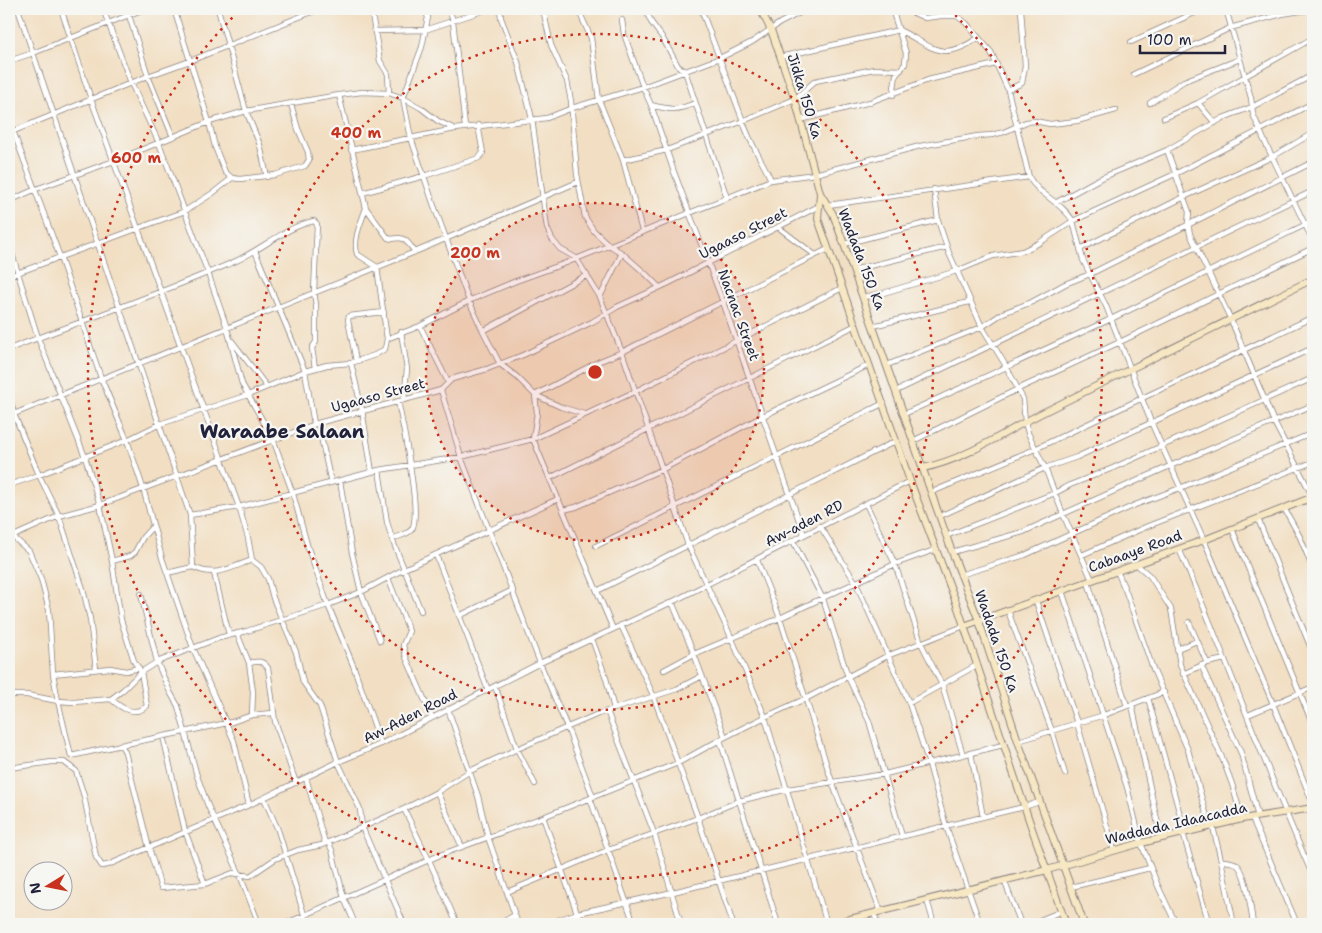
<svg xmlns="http://www.w3.org/2000/svg" width="1322" height="933" font-family="'Shantell Sans',sans-serif">
<style>
.lines{fill:none;stroke-linecap:round;stroke-linejoin:round}
.street-casing{stroke:#8a807f;stroke-width:6}
.secondary-casing{stroke:#8a807f;stroke-width:8}
.street{stroke:#fff;stroke-width:4.5}
.secondary{stroke:#f7e8c3;stroke-width:6}
.ring{fill:none;stroke:#c8321e;stroke-width:2.5;stroke-dasharray:2.5 5}
.labels{text-anchor:middle;stroke-width:4.5;stroke-linejoin:round;paint-order:stroke}
.street-label{font-size:14px;fill:#22223b;stroke:#f6f6f2}
.district-label{font-size:19px;font-weight:bold;fill:#22223b;stroke:#f6f6f2}
.centre{fill:#c8321e;stroke:#f6f6f2;stroke-width:2.5}
.ring-label{font-size:15px;text-anchor:middle;font-weight:bold;fill:#c8321e;stroke:#f6f6f2;stroke-width:4.5;stroke-linejoin:round;paint-order:stroke}
</style>
<rect width="100%" height="100%" fill="#f6f6f2"/>
<filter id="ink" filterUnits="userSpaceOnUse"><feTurbulence type="fractalNoise" baseFrequency=".02" numOctaves="2"/><feDisplacementMap in="SourceGraphic" scale="10" xChannelSelector="R" yChannelSelector="G"/><feConvolveMatrix kernelMatrix="1 2 1 2 8 2 1 2 1" color-interpolation-filters="sRGB"/></filter>
<filter id="wash" filterUnits="userSpaceOnUse"><feTurbulence type="fractalNoise" baseFrequency=".0096" numOctaves="4" result="noise"/><feDisplacementMap in="SourceGraphic" scale="20" xChannelSelector="R" yChannelSelector="G"/><feGaussianBlur stdDeviation="1.12" result="paint"/><feColorMatrix in="noise" values="0 0 0 0 0 0 0 0 0 0 0 0 0 0 0 0 0 1.4 0 .05"/><feComposite in="paint" operator="in"/></filter>
<g filter="url(#wash)">
<rect width="100%" height="100%" fill="#f2dfc3"/>
</g>
<g filter="url(#ink)">
<g class="lines">
<defs>
<path id="street" d="M 18,9 L 190,515 L 239,507 L 379,470 L 461,457 L 533,439 L 634,392 L 842,288
M 61,9 L 91,99 L 239,507 L 248,538 L 252,560 C 230,568 215,578 193,567 L 167,573
M 103,9 L 131,83 L 159,143 L 208,273 L 227,328 L 242,384 L 273,439 L 293,494 L 308,548 L 328,605 L 353,665 L 381,744
M 127,9 L 148,76 L 173,137
M 174,9 L 209,122 L 215,147 L 225,172 L 232,178 L 240,179 L 275,175 L 305,166 L 309,160 L 308,152 L 298,129 L 291,104
M 218,9 L 246,111 L 260,145 L 267,177
M 371,9 L 380,61 L 388,74 L 389,93
M 424,9 L 428,17 L 422,47 L 403,98 L 411,138 L 433,203 L 469,301 L 483,331 L 500,364 L 517,377 L 535,395 L 537,413 L 533,439 L 613,629
M 449,9 L 453,21 L 465,127
M 500,9 L 501,18 L 518,62 L 532,119 L 547,228 L 552,239 L 560,249 L 576,258 L 600,297 L 622,352 L 688,545 L 732,639 L 765,717 L 827,924
M 543,9 L 551,45 L 567,81 L 571,101 L 577,174 L 585,217 L 594,231 L 609,245 L 622,253 L 600,297
M 578,9 L 591,38 L 599,100 L 623,160 L 642,231
M 649,9 L 648,15 L 651,22 L 662,37 L 678,66 L 685,71 L 727,198
M 701,9 L 743,121 C 749,142 762,160 771,180
M 892,9 L 906,53 L 905,64 L 896,75 L 893,95
M 905,9 L 925,18 L 941,16 L 957,16 L 966,23 L 991,52 L 1008,90 L 1029,177
M 1226,9 L 1251,98 L 1253,114 L 1264,140 L 1313,241
M 622,20 L 624,34 L 643,87 L 651,105 L 674,172 L 723,302 L 804,535
M 375,31 L 425,30 L 488,9
M 1131,42 L 1203,9
M 780,57 L 899,30 C 934,47 941,63 978,38
M 9,61 L 33,53 L 144,9
M 1134,74 L 1230,28 L 1282,14 L 1313,9
M 1008,90 L 1022,83 L 1025,66 L 1021,9
M 339,95 L 366,208 L 388,238 C 393,240 394,238 400,238 C 407,239 411,247 415,252
M 1150,103 L 1184,81 L 1240,59
M 1198,103 L 1313,38
M 651,105 C 670,110 677,111 695,103
M 1164,118 L 1198,103 L 1215,123
M 9,120 L 60,257 L 101,378 L 127,440 L 143,488 L 162,558 L 193,648 L 234,741 L 249,805
M 800,120 L 870,102 L 928,80 L 996,64
M 9,133 L 148,76 L 190,61 L 319,9
M 351,150 L 455,129
M 1167,150 L 1189,212 L 1188,224 L 1190,234 L 1231,320 L 1274,422 L 1313,497
M 623,160 L 667,150 L 743,121 L 795,99 L 815,81 L 874,69 L 901,70
M 934,189 L 938,220 L 949,253 L 982,327 L 1006,366 L 1023,399 L 1025,422 L 1028,433 L 1045,468 L 1063,514 L 1092,580
M 362,193 L 424,176 L 479,158 L 483,153 L 478,125
M 9,201 L 36,189 L 114,161 L 209,122 L 246,111 L 339,95 L 362,92 L 389,93 L 403,98 L 421,108 L 438,121 L 455,129 L 547,118 L 572,108 L 643,87 L 720,58 L 752,42 L 780,23 L 801,12 L 814,9
M 1057,202 L 1099,179 L 1167,150 L 1223,118 L 1252,107 L 1313,75
M 828,205 L 1029,177 C 1037,194 1062,202 1073,221 L 1083,260 L 1106,306 L 1151,422 L 1204,540 L 1271,699 L 1313,804
M 366,208 C 361,223 353,238 357,254 L 377,267 L 387,339
M 778,227 L 815,255
M 9,244 L 38,338 L 85,457 L 100,505 L 112,561 L 121,620 L 134,661 L 141,672 L 147,706 C 134,717 121,708 111,699
M 844,244 L 938,220
M 1080,249 L 1184,197 L 1272,157 L 1313,133
M 255,251 L 305,371 L 314,424
M 622,253 L 646,274 L 659,287
M 853,270 L 947,247
M 9,276 L 185,211 L 213,193 L 232,178
M 863,297 L 880,294 L 957,271 L 993,256 L 1023,251 L 1039,243 L 1073,221 L 1175,174 L 1313,103
M 420,326 L 448,382
M 873,326 L 969,302
M 483,331 L 587,275
M 401,332 L 407,369 L 404,400
M 232,341 L 267,387
M 9,349 C 85,320 162,293 236,261 C 260,250 290,225 314,221 L 317,224 L 314,292 L 316,305 L 316,342 L 312,348 L 315,368
M 356,361 L 348,320 L 349,316 L 384,312
M 351,363 L 362,410 L 372,472
M 887,365 L 982,327 L 1003,313 L 1032,302 L 1065,284 L 1090,274 L 1313,162
M 441,390 L 461,457 L 540,663 L 567,727 L 593,797
M 896,391 L 1313,191
M 9,394 L 14,414 L 39,475 L 59,516 L 83,589 L 90,619 L 96,669
M 535,395 L 600,361 L 622,352 L 828,249
M 535,395 L 561,407 L 584,414
M 904,414 L 1111,319 L 1313,221
M 9,416 L 415,252 L 578,182
M 318,423 L 331,483
M 913,441 L 1018,389 L 1120,342 L 1313,248
M 379,470 L 387,522 L 392,539 L 421,611
M 550,478 L 856,325
M 340,481 L 352,553 L 361,592 L 380,641
M 9,485 L 39,475 L 127,440 L 160,424 L 248,395 L 305,371 L 327,365 L 351,363 L 375,355 L 385,349 L 387,339 L 389,338 L 420,326 L 473,299 L 516,281 L 566,263 L 771,180 L 815,174 L 920,146 L 978,136 L 992,135 L 1004,132 L 1026,122 L 1035,121 L 1050,124 L 1077,121 L 1116,110
M 932,492 L 1035,449 L 1313,317
M 1308,499 L 1313,510
M 866,504 L 895,564 L 921,643 L 942,685 L 963,755
M 1284,508 L 1300,537 L 1313,569
M 563,510 L 576,507 L 663,469 L 763,416 L 869,365
M 190,515 L 193,567
M 940,516 L 1045,468 L 1077,457 L 1313,348
M 1258,519 L 1313,653
M 9,524 L 13,537 L 29,551 L 41,579 L 49,610 L 53,674 L 58,701 L 71,756 L 121,745 L 125,752 L 149,848 L 161,888 L 205,884 L 185,831 L 163,736
M 820,526 L 856,583 L 909,703 L 929,764 L 946,826 L 980,924
M 1232,529 L 1313,725
M 946,536 L 1055,493 L 1070,485 L 1113,468 L 1313,378
M 9,538 L 59,516 L 100,505 L 318,423 L 441,390 L 452,379 L 487,369 L 523,355 L 592,322 L 617,307 L 667,284 L 819,206
M 392,539 C 398,536 408,535 412,529 C 422,514 402,422 398,401
M 793,541 L 823,599 L 848,677 L 869,721 L 902,836
M 596,546 L 884,403
M 1179,549 C 1227,657 1265,769 1313,876
M 952,552 L 1023,532 L 1170,466 L 1313,405
M 436,555 L 488,690
M 1082,555 L 1148,526 L 1313,462
M 252,560 L 261,567 L 268,579 L 273,598 L 296,652 L 303,682 L 320,706 L 338,762 L 360,809 L 362,827 L 404,924
M 757,560 L 780,618 L 832,782 L 881,912
M 112,561 L 130,556 L 135,552 L 143,537 L 153,526
M 1136,564 L 1150,576 L 1171,609 L 1180,665 L 1223,760 L 1232,784 L 1242,819
M 1117,571 L 1126,592 L 1153,669 L 1188,750 L 1210,827
M 214,573 L 229,635
M 960,575 L 1025,555 L 1135,505 L 1180,488 L 1313,433
M 388,578 L 409,631 L 403,645 L 406,657 L 432,717
M 1088,582 L 1127,706
M 597,591 L 896,441
M 1062,591 L 1127,787 L 1141,843 L 1158,886 L 1176,924
M 141,594 L 157,662 L 170,692 L 178,706 L 197,776 L 208,806 L 240,875 L 259,924
M 1036,601 L 1077,723 L 1114,850
M 672,602 L 694,654 L 725,737
M 1008,611 L 1052,731 L 1065,774
M 459,616 L 513,590
M 1189,622 L 1207,663
M 621,625 L 653,695 L 698,818 L 733,924
M 592,639 L 606,678 L 614,709
M 1177,649 L 1197,641
M 249,663 C 258,661 262,660 268,668 L 275,721 L 296,783
M 1201,665 L 1241,753 L 1258,817
M 664,670 L 694,654 L 780,618 L 895,564 L 937,549
M 53,674 L 110,668 L 126,671 L 139,668
M 1183,674 L 1207,663 L 1225,659
M 495,686 L 517,749 L 535,784
M 9,695 L 27,695 L 58,701 L 74,702 L 111,699 L 123,690 L 141,672 L 157,662 L 219,638 L 247,631 L 328,605 L 361,592 L 404,569 L 558,499
M 1148,698 L 1185,833
M 909,703 L 977,665
M 1132,705 L 1161,838
M 448,709 L 478,796 L 488,837 L 518,924
M 607,711 L 654,833 L 681,924
M 252,715 L 273,713
M 1248,715 L 1313,687
M 720,740 L 778,924
M 1018,741 L 1104,715 L 1164,692
M 121,745 L 232,722 L 252,715 L 253,692 L 249,663 L 237,633
M 971,753 L 983,817
M 9,768 L 52,762 L 64,762 L 76,771 L 84,796 L 96,857 L 102,866 L 108,865 L 249,805 L 338,762 L 381,744 L 540,663 L 672,602 L 910,481
M 306,778 L 325,843
M 437,792 L 462,847
M 264,798 L 278,830 L 307,924
M 590,798 L 634,924
M 404,809 L 429,860 L 457,924
M 543,817 L 581,924
M 1252,818 L 1297,924
M 1213,827 L 1221,860 L 1233,920
M 1183,833 L 1209,924
M 328,842 L 332,850 L 344,898 L 355,924
M 1221,860 C 1226,862 1232,861 1236,864 C 1247,871 1251,911 1253,924
M 1004,880 L 1021,924
M 205,884 L 233,873 L 250,876 L 275,859 L 298,850 L 322,845 L 404,809 L 437,792 L 470,771 L 517,749 L 598,714 L 677,689 L 702,676
M 1071,887 L 1150,868
M 507,892 L 608,850 L 698,818 L 739,801 L 788,789 L 885,774 L 1003,745
M 927,900 L 934,924
M 874,914 L 878,924
M 285,924 L 440,855 L 543,817 L 678,763 L 725,737 L 765,717 L 807,698 L 887,656 L 964,626
M 499,924 L 515,915
M 546,924 L 578,913 L 673,892 L 1024,807 L 1039,802
M 1030,924 L 1062,911"/>
<path id="secondary" d="M 760,9 L 771,30 L 795,99 L 820,193 L 833,214 L 844,244 L 952,552 L 979,621 L 1018,741 L 1084,924
M 820,193 L 818,219 L 910,481 L 957,605 L 1031,826 L 1066,924
M 923,468 C 964,460 1003,433 1040,414 C 1131,369 1222,323 1313,279
M 964,626 L 1204,540 L 1313,497
M 830,924 L 1047,870 L 1141,843 L 1242,819 L 1313,808"/>
</defs>
<use href="#street" class="street-casing"/>
<use href="#secondary" class="secondary-casing"/>
<use href="#street" class="street"/>
<use href="#secondary" class="secondary"/>
</g>
</g>
<circle cx="595" cy="372" r="169" fill="#c8321e" fill-opacity=".12"/>
<g class="ring">
<circle cx="595" cy="372" r="169"/>
<circle cx="595" cy="372" r="338"/>
<path d="M950 10A507 507 0 1 1 240 10"/>
</g>
<g class="labels">
<g class="street-label">
<text transform="translate(805 96) rotate(73)" y="5">Jidka 150 Ka</text>
<text transform="translate(743 233) rotate(-27)" y="5">Ugaaso Street</text>
<text transform="translate(862 259) rotate(69)" y="5">Wadada 150 Ka</text>
<text transform="translate(739 315) rotate(70)" y="5">Nacnac Street</text>
<text transform="translate(378 395) rotate(-15)" y="5">Ugaaso Street</text>
<text transform="translate(804 523) rotate(-27)" y="5">Aw-aden RD</text>
<text transform="translate(1135 551) rotate(-20)" y="5">Cabaaye Road</text>
<text transform="translate(997 641) rotate(71)" y="5">Wadada 150 Ka</text>
<text transform="translate(410 716) rotate(-27)" y="5">Aw-Aden Road</text>
<text transform="translate(1176 823) rotate(-13)" y="5">Waddada Idaacadda</text>
</g>
<g class="district-label">
<text x="282" y="438">Waraabe Salaan</text>
</g>
</g>
<circle cx="595" cy="372" r="8" class="centre"/>
<g class="ring-label">
<text x="356" y="138">400 m</text>
<text x="136" y="163">600 m</text>
<text x="475" y="258">200 m</text>
</g>
<rect width="1322" height="933" fill="none" stroke="#f6f6f2" stroke-width="30"/>
<g transform="translate(48 886) rotate(260)"><circle r="24" fill="#f6f6f2" stroke="#a1a1a9"/>
<path d="M0-4L9 19L0 12L-9 19Z" fill="#c8321e"/>
<text y="-8" font-size="14" font-weight="bold" text-anchor="middle" fill="#22223b">N</text>
</g>
<path d="M1140 45v8h85v-8" fill="none" stroke="#22223b" stroke-width="2.5"/>
<text x="1147" y="45" font-size="15" fill="#22223b" stroke="#f6f6f2" stroke-width="4" paint-order="stroke">100 m</text>
</svg>
